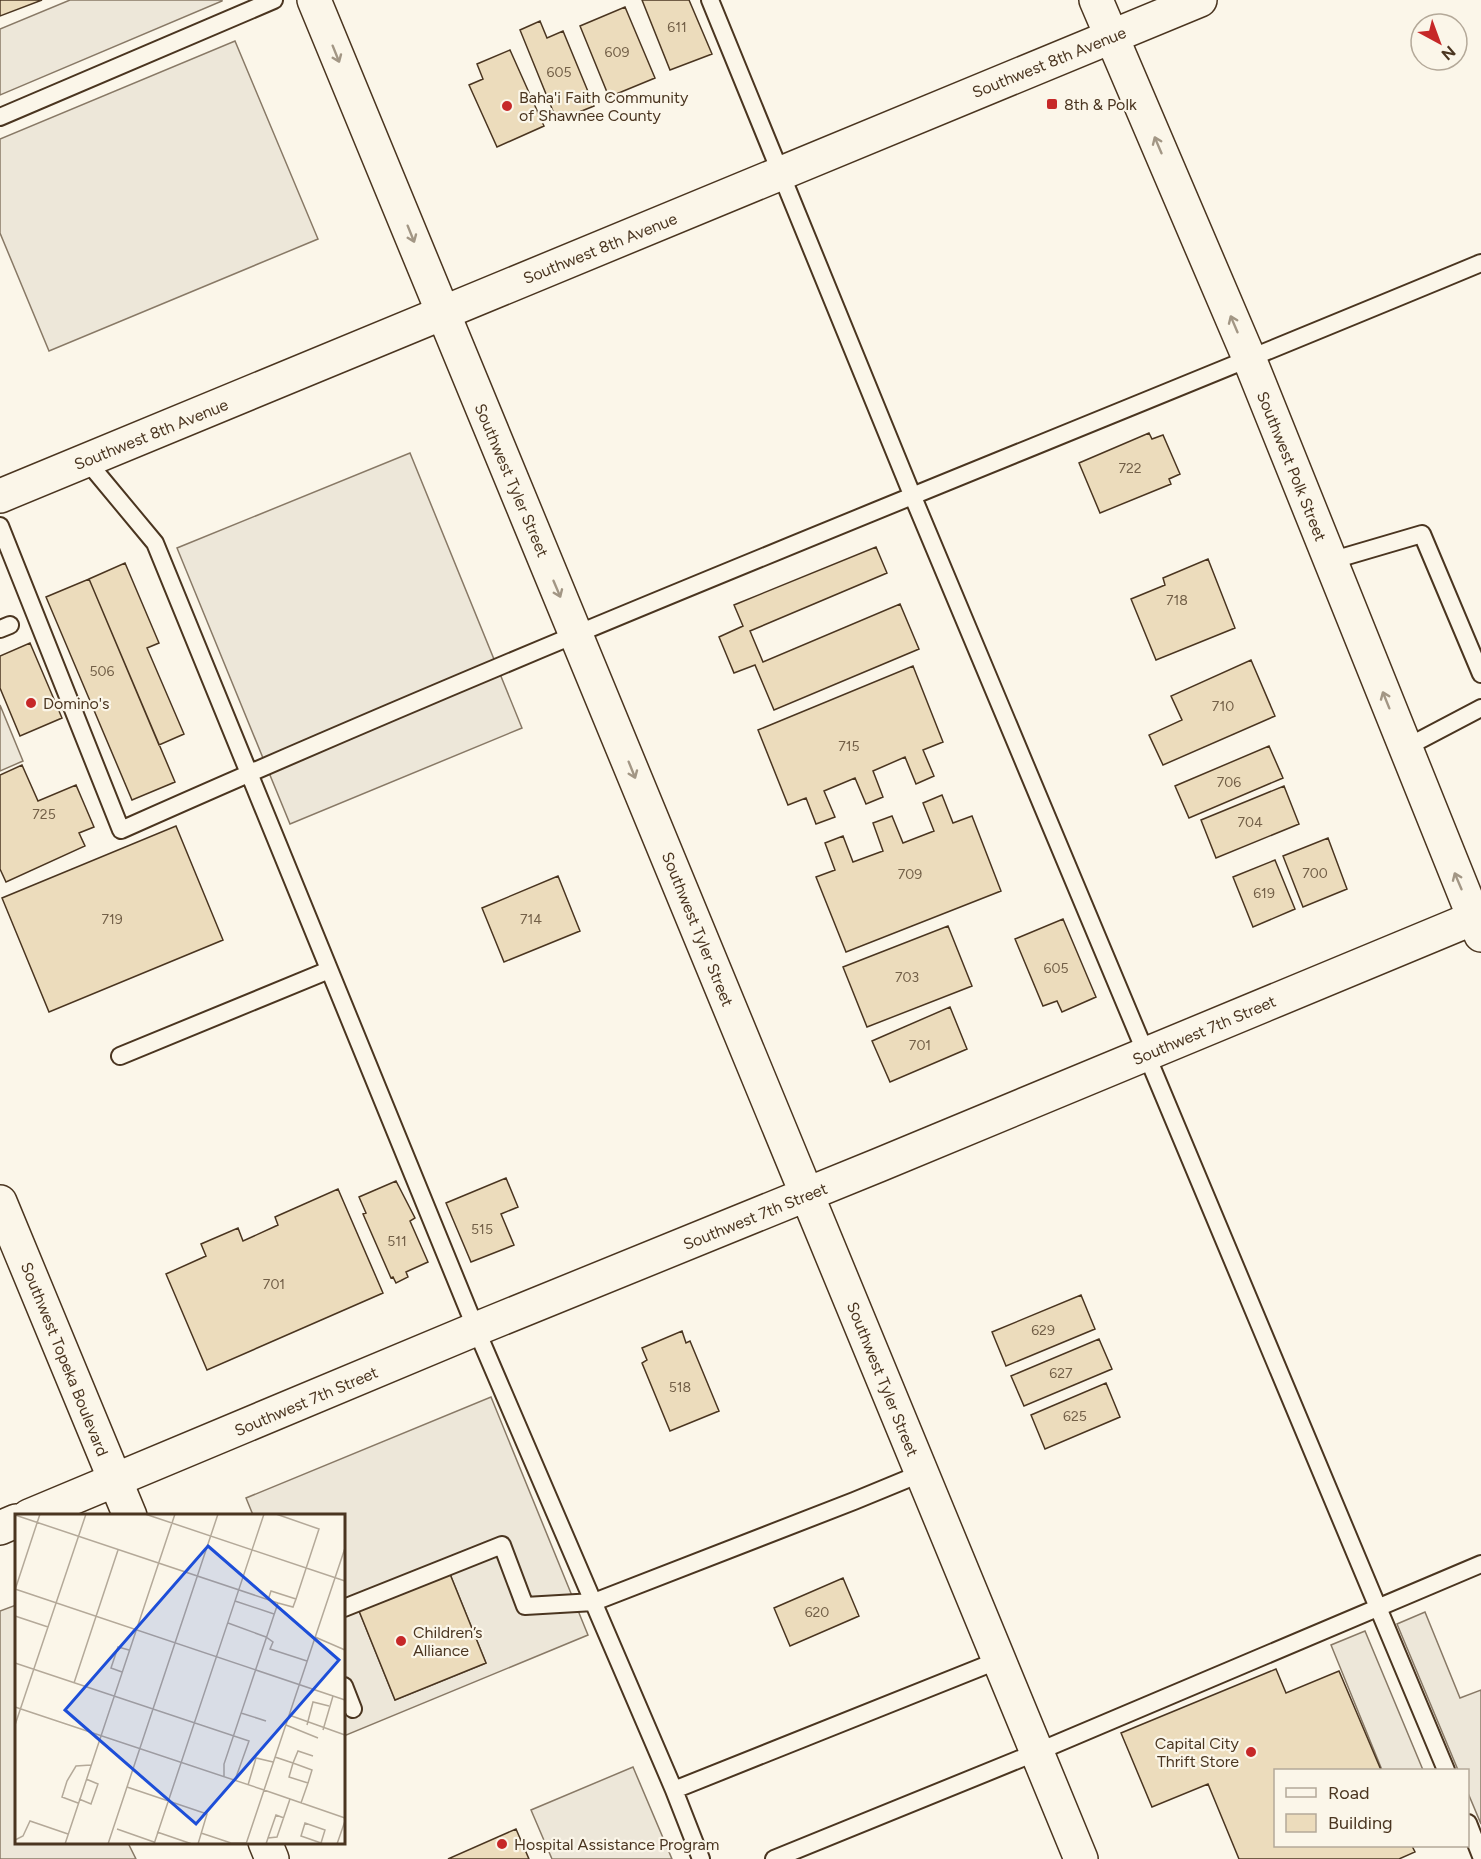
<svg xmlns="http://www.w3.org/2000/svg" width="1481" height="1859" font-family="Figtree,sans-serif">
<style>
.parking{fill:#ede7d9;stroke:#887966;stroke-width:1.5;fill-rule:evenodd}
.building{fill:#ecdcbc;stroke:#4a3520;stroke-width:1.5}
.lines{fill:none;stroke-linecap:round;stroke-linejoin:round}
.lane-casing{stroke:#4a3520;stroke-width:20}
.street-casing{stroke:#4a3520;stroke-width:36}
.secondary-casing{stroke:#4a3520;stroke-width:36}
.primary-casing{stroke:#4a3520;stroke-width:36}
.lane{stroke:#fbf6e9;stroke-width:16}
.street{stroke:#fbf6e9;stroke-width:33}
.secondary{stroke:#fbf6e9;stroke-width:33}
.primary{stroke:#fbf6e9;stroke-width:33}
.oneway{stroke:#a29684}
.poi-dot{fill:#c62828;stroke:#fbf6e9;stroke-width:2}
.labels{text-anchor:middle;stroke-width:4.5;stroke-linejoin:round;paint-order:stroke}
.number-label{font-size:14px;fill:#725f47}
.street-label{font-size:16px;fill:#4a3520;stroke:#fbf6e9}
.poi-label{font-size:16px;fill:#4a3520;stroke:#fbf6e9;text-anchor:start}
.inset-road{fill:none;stroke:#b4a999;stroke-width:1.5}
.view{fill:#1d4ed8;fill-opacity:0.15;stroke:#1d4ed8;stroke-width:3}
.inset-edge{fill:none;stroke:#4a3520;stroke-width:3}
</style>
<rect width="100%" height="100%" fill="#fbf6e9"/>
<path class="parking" d="M 70,0 L 222,0 L 222,1 L 0,95 L 0,29 Z
M 235,41 L 318,239 L 49,351 L 0,233 L 0,139 Z
M 410,453 L 522,728 L 290,824 L 177,548 Z
M 0,705 L 23,761 L 0,771 Z
M 491,1397 L 588,1635 L 344,1736 L 344,1516 L 253,1515 L 246,1498 ZM 450,1574 L 486,1663 L 395,1700 L 359,1611 Z
M 16,1605 L 16,1842 L 128,1843 L 136,1859 L 0,1859 L 0,1611 Z
M 1425,1612 L 1460,1698 L 1481,1690 L 1481,1824 L 1468,1793 L 1468,1770 L 1458,1770 L 1397,1624 Z
M 1365,1631 L 1423,1770 L 1382,1770 L 1331,1645 Z
M 633,1767 L 672,1859 L 552,1859 L 531,1810 Z"/>
<path class="building" d="M 0,0 L 42,0 L 0,16 Z
M 642,0 L 689,0 L 712,54 L 670,70 Z
M 625,7 L 655,78 L 609,97 L 580,26 Z
M 540,21 L 547,38 L 563,31 L 594,106 L 557,121 L 520,30 Z
M 510,50 L 544,126 L 497,147 L 469,85 L 483,79 L 477,64 Z
M 1149,433 L 1152,439 L 1163,435 L 1180,474 L 1169,479 L 1171,484 L 1100,513 L 1079,463 Z
M 876,547 L 887,573 L 750,631 L 763,662 L 900,604 L 919,649 L 774,710 L 755,665 L 734,673 L 719,637 L 743,626 L 734,605 Z
M 1208,559 L 1235,628 L 1156,660 L 1131,599 L 1165,585 L 1163,578 Z
M 125,563 L 159,643 L 147,648 L 184,734 L 159,745 L 89,579 Z
M 89,579 L 175,782 L 132,800 L 46,597 Z
M 30,643 L 62,718 L 20,736 L 0,688 L 0,656 Z
M 1251,660 L 1275,716 L 1163,765 L 1149,735 L 1182,720 L 1171,696 Z
M 913,666 L 943,742 L 923,750 L 934,776 L 916,784 L 905,757 L 873,771 L 883,797 L 866,804 L 855,778 L 824,791 L 835,817 L 816,824 L 806,798 L 788,805 L 758,730 Z
M 1269,746 L 1283,778 L 1189,818 L 1175,786 Z
M 22,765 L 38,801 L 76,785 L 94,827 L 79,833 L 85,846 L 6,882 L 0,869 L 0,775 Z
M 1284,786 L 1299,824 L 1216,858 L 1201,820 Z
M 942,795 L 953,823 L 972,816 L 1001,891 L 846,952 L 816,877 L 835,870 L 825,843 L 843,836 L 853,862 L 883,851 L 873,823 L 892,816 L 903,843 L 934,831 L 923,803 Z
M 176,826 L 223,940 L 49,1012 L 2,898 Z
M 1328,838 L 1347,889 L 1303,907 L 1283,856 Z
M 1275,860 L 1295,909 L 1253,927 L 1233,877 Z
M 558,876 L 580,931 L 504,962 L 482,908 Z
M 1063,919 L 1096,997 L 1062,1012 L 1057,1001 L 1043,1006 L 1015,939 Z
M 948,926 L 972,986 L 867,1027 L 843,967 Z
M 950,1007 L 967,1049 L 890,1082 L 872,1041 Z
M 506,1178 L 518,1207 L 501,1214 L 514,1245 L 471,1262 L 446,1203 Z
M 396,1181 L 415,1218 L 410,1221 L 428,1262 L 406,1272 L 408,1277 L 396,1283 L 393,1277 L 391,1278 L 363,1214 L 366,1213 L 359,1197 Z
M 338,1189 L 383,1293 L 207,1370 L 166,1274 L 206,1256 L 201,1244 L 238,1228 L 243,1241 L 278,1225 L 275,1217 Z
M 1081,1295 L 1095,1329 L 1006,1366 L 992,1332 Z
M 682,1331 L 686,1343 L 690,1341 L 719,1411 L 670,1431 L 642,1363 L 647,1360 L 642,1348 Z
M 1099,1339 L 1112,1369 L 1024,1406 L 1011,1376 Z
M 1106,1383 L 1120,1417 L 1045,1449 L 1031,1415 Z
M 450,1574 L 486,1663 L 395,1700 L 359,1611 Z
M 843,1578 L 859,1616 L 790,1646 L 774,1608 Z
M 1276,1669 L 1286,1693 L 1339,1671 L 1381,1770 L 1276,1770 L 1276,1846 L 1412,1846 L 1415,1852 L 1399,1859 L 1239,1859 L 1208,1784 L 1152,1807 L 1121,1733 Z
M 516,1829 L 529,1859 L 448,1859 Z"/>
<g class="lines">
<defs>
<path id="lane" d="M 710,0 L 913,497 L 1446,1770
M 0,117 L 274,0
M 86,460 L 155,543 L 476,1329 L 674,1790 L 701,1859
M 0,526 L 121,830 C 569,630 1027,452 1481,263
M 1330,561 L 1422,534 L 1481,674
M 0,629 L 10,625
M 1405,748 L 1481,708
M 120,1056 L 329,970
M 344,1608 L 502,1545 L 525,1606 L 594,1602 L 854,1501 L 922,1473
M 344,1686 L 353,1709
M 674,1790 L 999,1660
M 1468,1823 L 1481,1856
M 774,1859 L 1037,1752 L 1481,1564"/>
<path id="street" d="M 314,0 L 1081,1859
M 1096,0 L 1249,358 L 1481,935
M 29,1516 L 476,1329 L 879,1165 L 1481,915
M 0,1528 L 16,1521"/>
<path id="secondary" d="M 0,496 L 1200,0"/>
<path id="primary" d="M 0,1202 L 130,1516
M 265,1842 L 272,1859"/>
</defs>
<use href="#lane" class="lane-casing"/>
<use href="#street" class="street-casing"/>
<use href="#secondary" class="secondary-casing"/>
<use href="#primary" class="primary-casing"/>
<use href="#lane" class="lane"/>
<use href="#street" class="street"/>
<use href="#secondary" class="secondary"/>
<use href="#primary" class="primary"/>
</g>
<defs><path id="oneway-shaft" d="M-6 0H5M1.5-3L5.5 0L1.5 3" fill="none" stroke-width="1.6" stroke-linecap="round" stroke-linejoin="round" transform="scale(1.5)"/></defs>
<g class="oneway">
<use href="#oneway-shaft" transform="translate(336 54) rotate(68)"/>
<use href="#oneway-shaft" transform="translate(1158 145) rotate(-113)"/>
<use href="#oneway-shaft" transform="translate(411 234) rotate(68)"/>
<use href="#oneway-shaft" transform="translate(1234 324) rotate(-113)"/>
<use href="#oneway-shaft" transform="translate(557 589) rotate(67)"/>
<use href="#oneway-shaft" transform="translate(1386 700) rotate(-112)"/>
<use href="#oneway-shaft" transform="translate(632 770) rotate(68)"/>
<use href="#oneway-shaft" transform="translate(1458 881) rotate(-113)"/>
</g>
<g class="poi-dot">
<rect x="1046" y="98" width="12" height="12" rx="3"/>
<circle cx="507" cy="106" r="6"/>
<circle cx="31" cy="703" r="6"/>
<circle cx="401" cy="1641" r="6"/>
<circle cx="1251" cy="1752" r="6"/>
<circle cx="502" cy="1844" r="6"/>
</g>
<g class="labels">
<g class="number-label">
<text x="677" y="32">611</text>
<text x="617" y="57">609</text>
<text x="559" y="77">605</text>
<text x="1130" y="473">722</text>
<text x="1177" y="605">718</text>
<text x="102" y="676">506</text>
<text x="1223" y="711">710</text>
<text x="849" y="751">715</text>
<text x="1229" y="787">706</text>
<text x="44" y="819">725</text>
<text x="1250" y="827">704</text>
<text x="1315" y="878">700</text>
<text x="910" y="879">709</text>
<text x="1264" y="898">619</text>
<text x="112" y="924">719</text>
<text x="531" y="924">714</text>
<text x="1056" y="973">605</text>
<text x="907" y="982">703</text>
<text x="920" y="1050">701</text>
<text x="482" y="1234">515</text>
<text x="397" y="1246">511</text>
<text x="274" y="1289">701</text>
<text x="1043" y="1335">629</text>
<text x="1061" y="1378">627</text>
<text x="680" y="1392">518</text>
<text x="1075" y="1421">625</text>
<text x="817" y="1617">620</text>
</g>
<g class="street-label">
<text transform="translate(1049 62) rotate(-22)" y="6">Southwest 8th Avenue</text>
<text transform="translate(600 248) rotate(-22)" y="6">Southwest 8th Avenue</text>
<text transform="translate(151 434) rotate(-22)" y="6">Southwest 8th Avenue</text>
<text transform="translate(1292 466) rotate(68)" y="6">Southwest Polk Street</text>
<text transform="translate(512 480) rotate(67)" y="6">Southwest Tyler Street</text>
<text transform="translate(698 929) rotate(68)" y="6">Southwest Tyler Street</text>
<text transform="translate(1204 1030) rotate(-23)" y="6">Southwest 7th Street</text>
<text transform="translate(755 1216) rotate(-22)" y="6">Southwest 7th Street</text>
<text transform="translate(65 1359) rotate(68)" y="6">Southwest Topeka Boulevard</text>
<text transform="translate(883 1379) rotate(68)" y="6">Southwest Tyler Street</text>
<text transform="translate(306 1401) rotate(-23)" y="6">Southwest 7th Street</text>
</g>
<g class="poi-label">
<text x="519" y="103">Baha'i Faith Community<tspan x="519" dy="18">of Shawnee County</tspan></text>
<text x="1064" y="110">8th &amp; Polk</text>
<text x="43" y="709">Domino's</text>
<text x="413" y="1638">Children’s<tspan x="413" dy="18">Alliance</tspan></text>
<text x="1239" y="1749" text-anchor="end">Capital City<tspan x="1239" dy="18">Thrift Store</tspan></text>
<text x="514" y="1850">Hospital Assistance Program</text>
</g>
</g>
<g transform="translate(15 1514)">
<rect width="330" height="330" fill="#fbf6e9"/>
<path class="inset-road" d="M 130,0 L 330,67M 0,1 L 263,89 L 278,93 L 281,85M 0,75 L 330,186M 0,76 L 25,0M 253,86 L 256,77 L 281,85 L 304,15 L 261,0M 220,87 L 259,100M 0,102 L 33,113M 213,109 L 251,123 L 258,128 L 255,135 L 292,147M 300,123 L 330,136M 0,149 L 234,227 L 220,266M 107,158 L 96,154 L 103,133 L 114,136M 59,169 L 103,36M 0,193 L 249,276M 226,199 L 251,207M 274,201 L 330,221M 0,211 L 71,0M 271,211 L 303,224M 292,211 L 298,188 L 314,192M 308,216 L 318,182M 260,243 L 278,249 L 283,237 L 298,242M 209,263 L 209,250 L 263,89M 233,271 L 241,244 L 258,248M 112,273 L 192,300 L 183,330M 249,276 L 330,304M 64,285 L 76,290 L 83,270 L 71,265M 63,289 L 47,283 L 52,267 L 61,252 L 76,251M 286,289 L 293,269 L 274,263 L 278,249 L 297,256 L 293,269M 102,315 L 139,328M 142,318 L 177,330M 186,319 L 216,329 L 231,329M 253,324 L 261,301 L 269,304M 0,326 L 8,322 L 15,307 L 53,320M 306,329 L 310,316 L 290,309 L 286,322 L 306,329 L 308,330M 50,330 L 160,0M 93,330 L 203,0M 139,330 L 249,0M 231,330 L 330,34M 251,330 L 253,324 L 262,323 L 275,285M 322,330 L 330,307"/>
<path class="view" d="M 193,32 L 324,146 L 181,310 L 50,196 Z"/>
<rect width="330" height="330" class="inset-edge"/>
</g>
<rect x="1274" y="1769" width="195" height="78" fill="#fbf6e9" stroke="#b4a999" stroke-width="1.5"/>
<rect x="1286" y="1788" width="30" height="9" fill="#fbf6e9" stroke="#b4a999" stroke-width="1.5"/>
<text x="1328" y="1799" font-size="18" fill="#4a3520">Road</text>
<rect x="1286" y="1814" width="30" height="18" fill="#ecdcbc" stroke="#b4a999" stroke-width="1.5"/>
<text x="1328" y="1829" font-size="18" fill="#4a3520">Building</text>
<g transform="translate(1439 42) rotate(139)"><circle r="28" fill="#fbf6e9" stroke="#b4a999" stroke-width="1.5"/>
<path d="M0-4.5L10 22L0 15L-10 22Z" fill="#c62828"/>
<text y="-9" font-size="16" font-weight="bold" text-anchor="middle" fill="#4a3520">N</text>
</g>
</svg>
